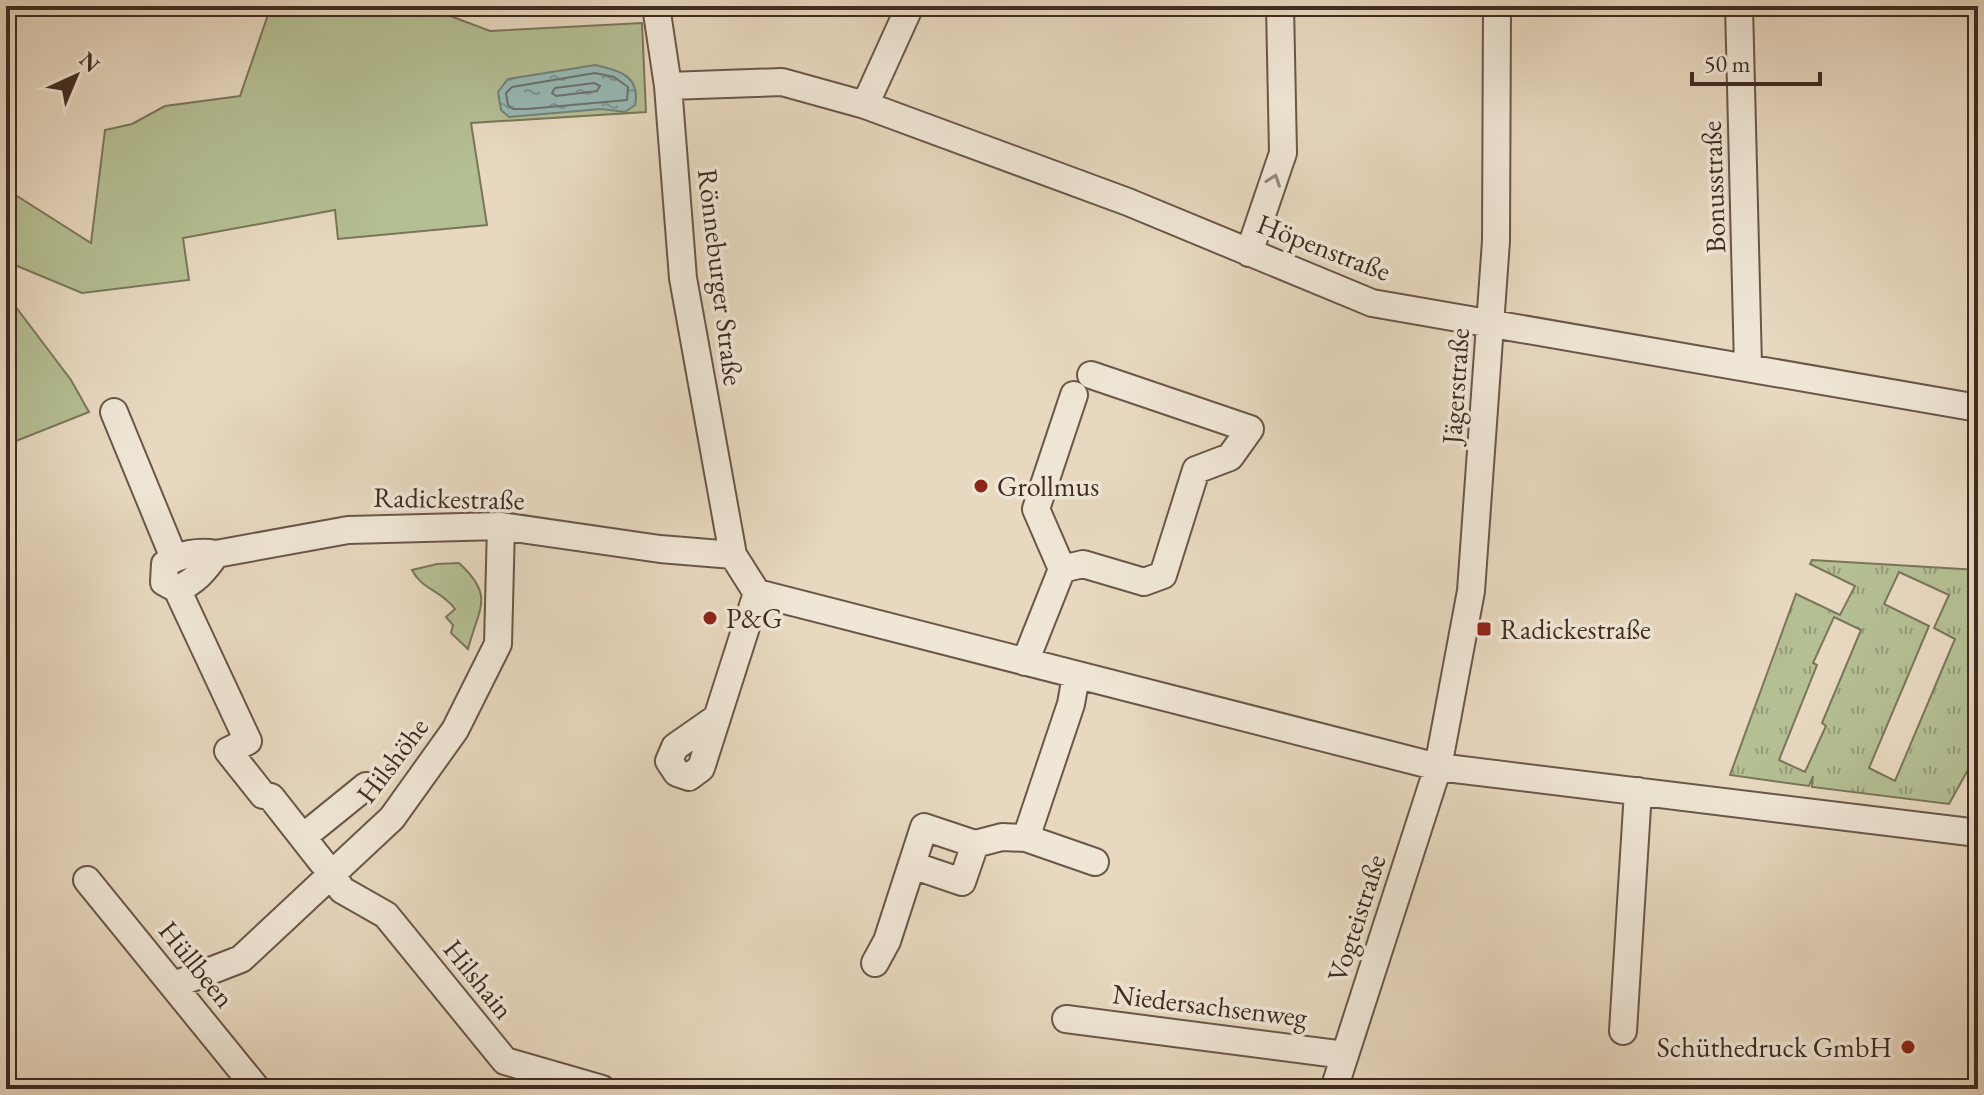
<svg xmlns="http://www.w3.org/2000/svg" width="1984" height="1095" font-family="'EB Garamond',serif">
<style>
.grass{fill:url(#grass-tufts);stroke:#7a765a;stroke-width:2;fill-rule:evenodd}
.green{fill:#b4bf93;stroke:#7a765a;stroke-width:2}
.water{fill:url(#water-ripples);stroke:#74817b;stroke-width:2}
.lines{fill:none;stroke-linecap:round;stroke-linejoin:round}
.shore{stroke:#6c726c;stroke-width:2}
.minor-casing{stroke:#6a5749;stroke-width:30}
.minor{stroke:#efe6d5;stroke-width:26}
.oneway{stroke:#98897c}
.poi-dot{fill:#8f2418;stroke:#efe6d5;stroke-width:3}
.labels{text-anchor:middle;stroke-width:7;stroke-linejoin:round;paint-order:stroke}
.street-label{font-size:28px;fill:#402c22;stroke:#efe6d5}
.poi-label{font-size:28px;fill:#402c22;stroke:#efe6d5;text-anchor:start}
</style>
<defs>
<pattern id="grass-tufts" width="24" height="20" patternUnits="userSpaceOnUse" patternTransform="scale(2)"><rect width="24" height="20" fill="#b4bf93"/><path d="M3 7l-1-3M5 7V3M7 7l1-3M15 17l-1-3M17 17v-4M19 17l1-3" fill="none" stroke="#949b78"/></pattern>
<pattern id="water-ripples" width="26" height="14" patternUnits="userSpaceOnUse" patternTransform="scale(2)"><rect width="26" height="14" fill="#97b9b6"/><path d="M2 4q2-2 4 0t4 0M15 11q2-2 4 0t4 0" fill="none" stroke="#7d9794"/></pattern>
</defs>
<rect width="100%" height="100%" fill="#e7d8bf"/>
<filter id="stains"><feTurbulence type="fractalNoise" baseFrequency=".0025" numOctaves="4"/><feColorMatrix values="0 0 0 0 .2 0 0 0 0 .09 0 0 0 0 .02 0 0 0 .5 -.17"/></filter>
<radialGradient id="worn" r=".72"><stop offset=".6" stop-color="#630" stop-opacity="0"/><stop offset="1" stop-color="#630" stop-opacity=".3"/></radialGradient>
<path class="grass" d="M 1812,560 L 1978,570 L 1978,752 L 1949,804 L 1812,787 L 1813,776 L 1809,786 L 1730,775 L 1796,594 L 1840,615 L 1855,586 L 1810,564 ZM 1899,572 L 1949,595 L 1934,628 L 1955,639 L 1895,781 L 1869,768 L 1929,626 L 1884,604 ZM 1834,617 L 1861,630 L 1822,723 L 1826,726 L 1805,772 L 1779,760 L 1817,665 L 1813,663 Z"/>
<path class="green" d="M 271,6 L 424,6 L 490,31 L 642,23 L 646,112 L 471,123 L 487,225 L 338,239 L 335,210 L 183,238 L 189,280 L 82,293 L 10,263 L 6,266 L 6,189 L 91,243 L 105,130 L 132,124 L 165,106 L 240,96 Z
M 6,294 L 71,380 L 89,412 L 6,445 Z
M 459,563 C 495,596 479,607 468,649 L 451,633 L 453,625 L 446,617 L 455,609 C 441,590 422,590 412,570 L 437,564 Z"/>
<path class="water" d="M 595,65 C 620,70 641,77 635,105 L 625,112 L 601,109 L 509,117 L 501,110 L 498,92 L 508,79 Z"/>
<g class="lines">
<path class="shore" d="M 595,73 L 614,77 L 628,87 L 627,100 L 527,109 L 513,109 L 508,105 L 506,93 L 512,87 Z
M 594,83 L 600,86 L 597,91 L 556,96 L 552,93 L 555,88 Z"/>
<defs>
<path id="minor" d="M 656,6 L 668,86 L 683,278 L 733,555
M 1739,6 L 1748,366
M 668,86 L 782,82 L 865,105 L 1128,202 L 1372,303 L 1978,408
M 865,105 L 910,6
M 1249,253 L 1283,153 L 1280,6
M 1074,395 L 1036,509 L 1062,569 L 1083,564 L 1144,582 L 1163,575 L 1196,470 L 1230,457 L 1250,429 L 1091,375
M 114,412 L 174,558
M 216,554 C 205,570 195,582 177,589 L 164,582 L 165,564 C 179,554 199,551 216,554 L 348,530 L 501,526 L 660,549 L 733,555 L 757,593 L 1438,767 L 1978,833
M 177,589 L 248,741 L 228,751 L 263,795 L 271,797 L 322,862
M 1025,662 L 1062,569
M 715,719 L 675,747 L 669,761 L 677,773 L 689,777 L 701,768 L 757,593
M 303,837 L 366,786
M 1026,838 L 1071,704 L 1076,676
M 912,865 L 962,882 L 975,844
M 331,873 L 342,890 L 386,915 L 505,1061 L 602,1089
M 87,880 L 257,1089
M 875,963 L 887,941 L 924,827 L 975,844 L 1002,837 L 1026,838 L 1095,862
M 174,985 L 241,959 L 392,818 L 455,730 L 498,644 L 501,526
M 1066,1019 L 1345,1055
M 1623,1031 L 1638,791
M 1334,1089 L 1438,767 L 1471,591 L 1496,241 L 1497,6"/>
</defs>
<use href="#minor" class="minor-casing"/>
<use href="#minor" class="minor"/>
</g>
<defs><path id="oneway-chevron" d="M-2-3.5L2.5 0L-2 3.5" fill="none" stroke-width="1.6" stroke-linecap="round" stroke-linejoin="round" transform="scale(2)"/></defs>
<use class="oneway" href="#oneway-chevron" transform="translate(1274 180) rotate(-71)"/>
<g class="poi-dot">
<circle cx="981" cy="486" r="8"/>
<circle cx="710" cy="618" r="8"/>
<rect x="1476" y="621" width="16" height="16" rx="4"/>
<circle cx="1908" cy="1047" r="8"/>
</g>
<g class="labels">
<g class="street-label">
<text transform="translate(1713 187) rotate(-92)" y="10">Bonusstraße</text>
<text transform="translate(1324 247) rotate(21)" y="10">Höpenstraße</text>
<text transform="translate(721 277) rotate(83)" y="10">Rönneburger Straße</text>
<text transform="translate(1455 386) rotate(-86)" y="10">Jägerstraße</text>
<text transform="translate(449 498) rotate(1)" y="10">Radickestraße</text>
<text transform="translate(392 760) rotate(-53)" y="10">Hilshöhe</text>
<text transform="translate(1356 918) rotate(-72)" y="10">Vogteistraße</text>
<text transform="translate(197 964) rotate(51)" y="10">Hüllbeen</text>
<text transform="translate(479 979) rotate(51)" y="10">Hilshain</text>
<text transform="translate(1210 1005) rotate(7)" y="10">Niedersachsenweg</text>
</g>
<g class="poi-label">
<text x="997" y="496">Grollmus</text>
<text x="726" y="628">P&amp;G</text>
<text x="1500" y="639">Radickestraße</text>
<text x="1892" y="1057" text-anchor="end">Schüthedruck GmbH</text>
</g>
</g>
<rect width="1984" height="1095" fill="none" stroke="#e7d8bf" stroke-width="32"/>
<rect x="8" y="8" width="1968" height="1079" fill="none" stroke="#402c22" stroke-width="4"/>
<rect x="16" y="16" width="1952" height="1063" fill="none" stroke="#402c22" stroke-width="2"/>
<g transform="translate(76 76) rotate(44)" stroke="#efe6d5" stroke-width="6" paint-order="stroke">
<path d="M0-6L14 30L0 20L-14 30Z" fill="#402c22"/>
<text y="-12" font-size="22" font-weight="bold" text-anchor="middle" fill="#402c22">N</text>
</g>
<path d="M1692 72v12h128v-12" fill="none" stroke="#402c22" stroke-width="4"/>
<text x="1704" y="72" font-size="24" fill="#402c22" stroke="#efe6d5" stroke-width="6" paint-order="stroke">50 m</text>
<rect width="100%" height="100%" filter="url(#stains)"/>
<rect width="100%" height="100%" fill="url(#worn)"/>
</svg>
